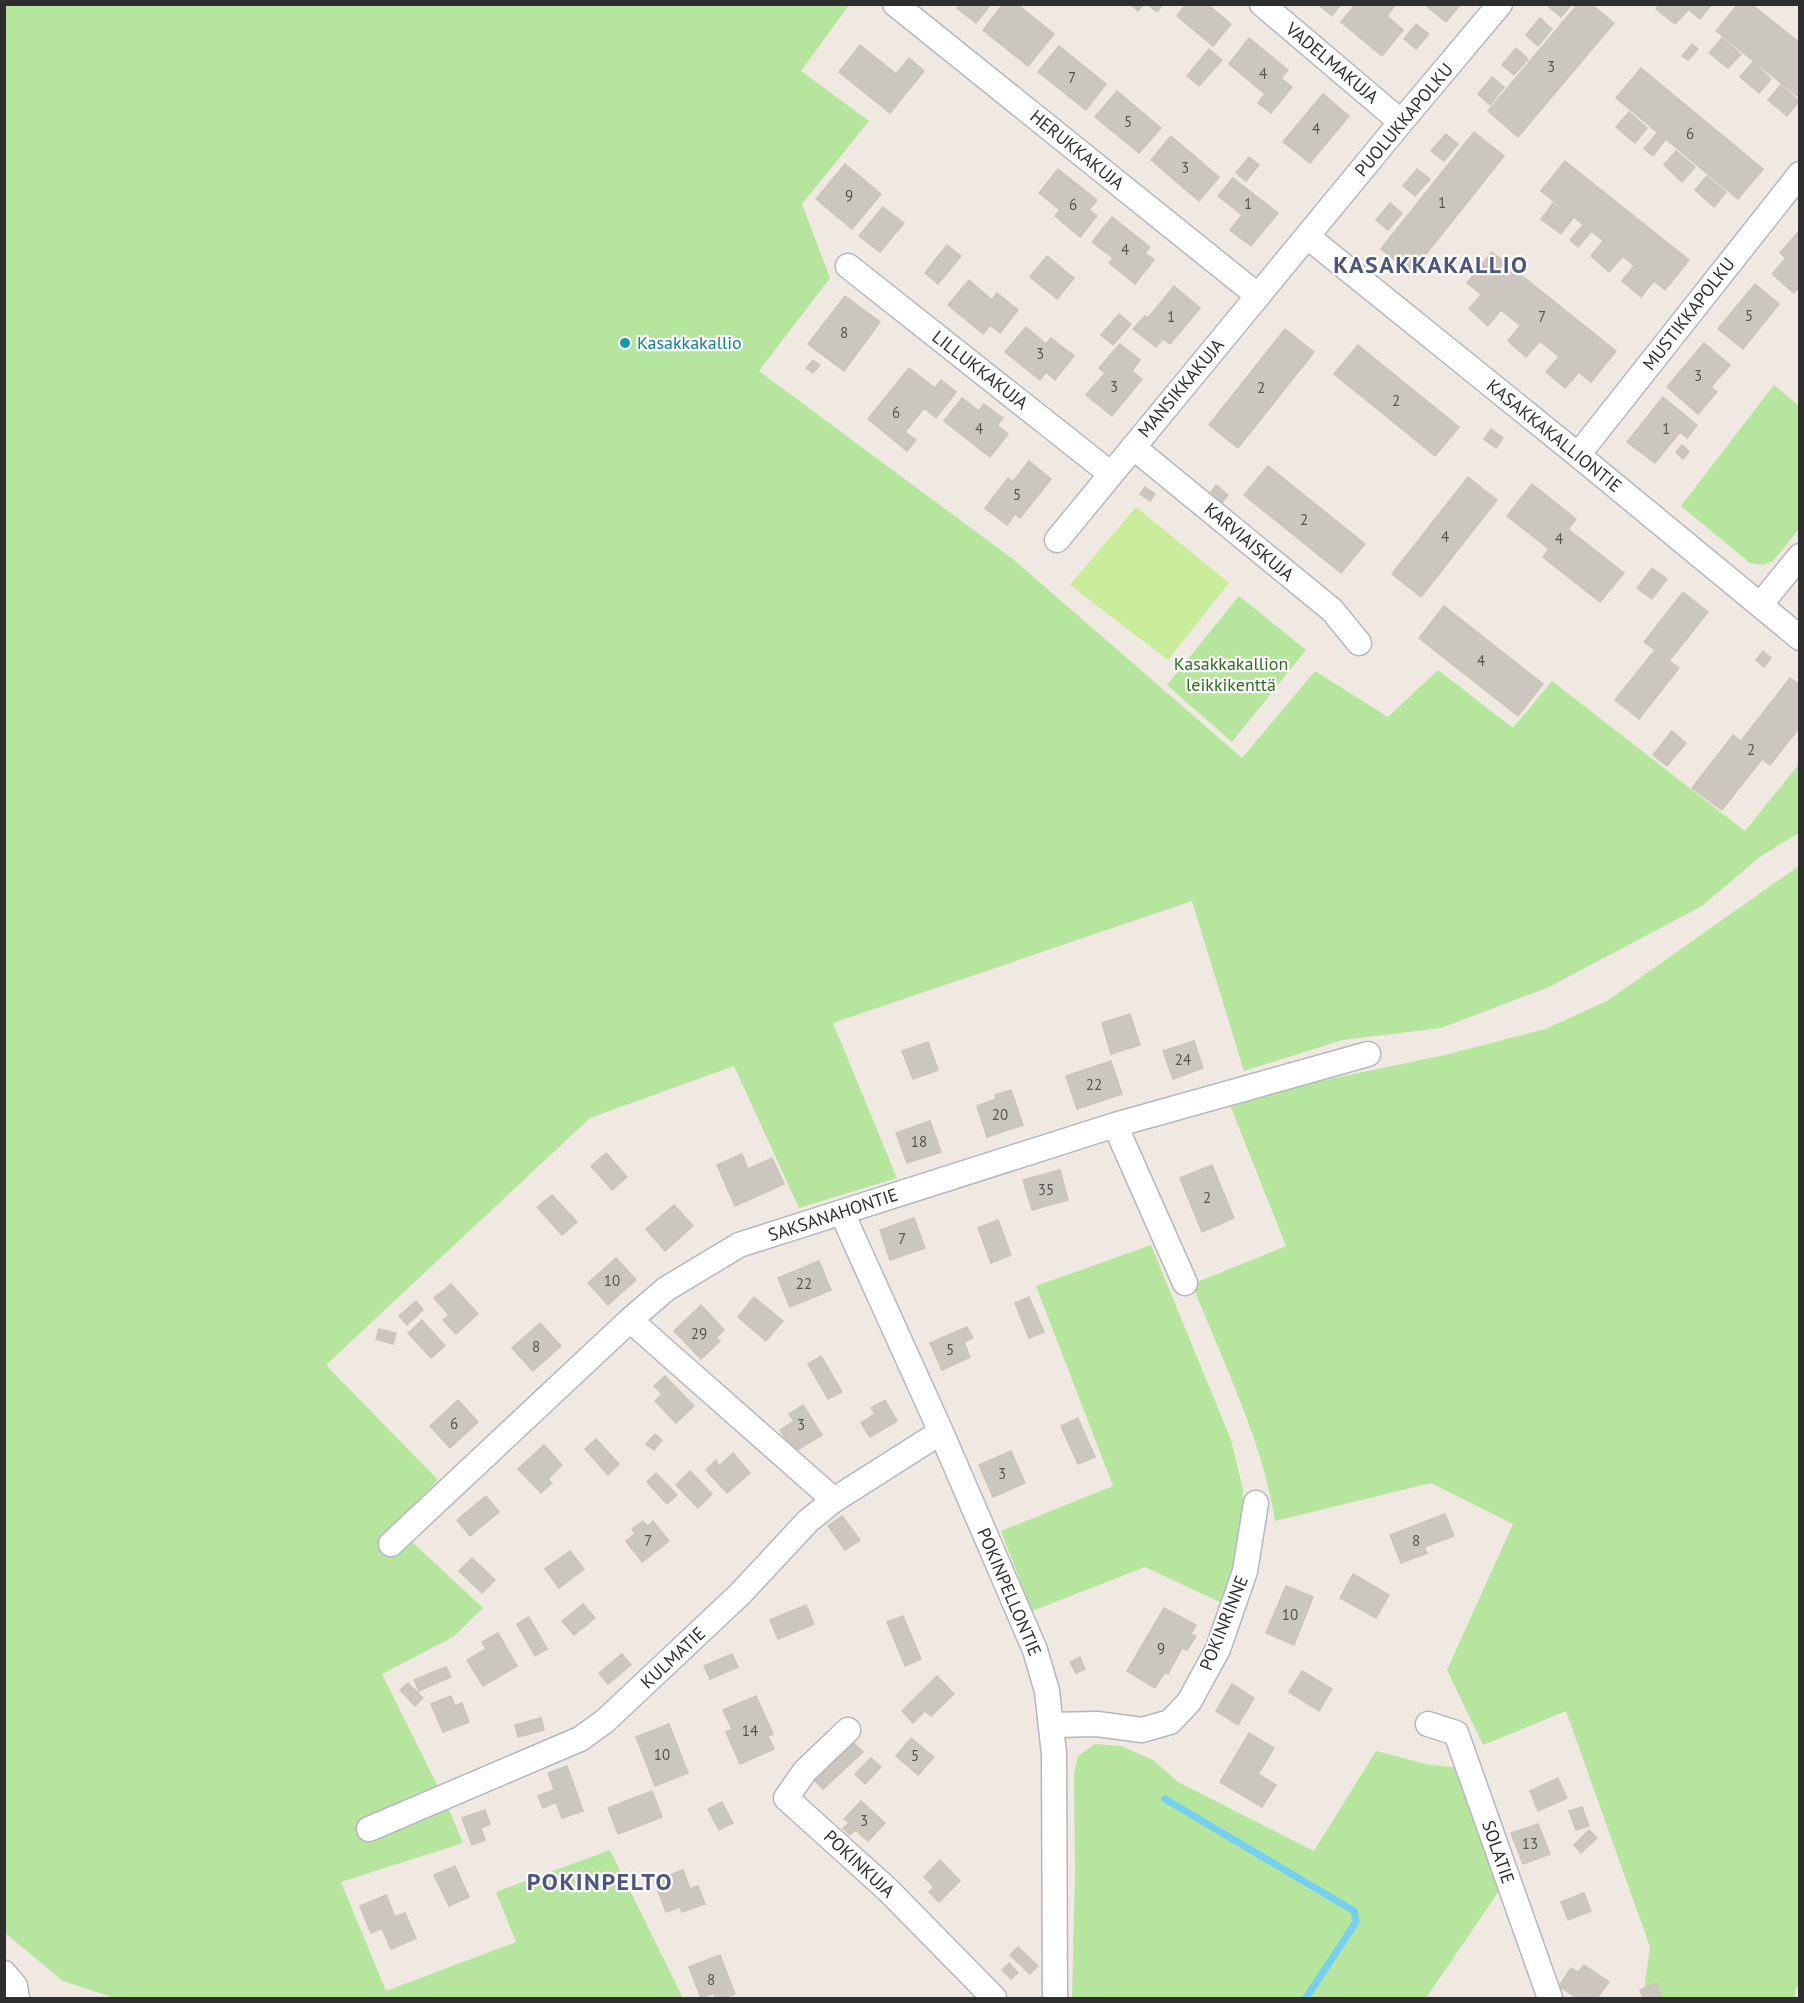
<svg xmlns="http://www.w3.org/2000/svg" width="1804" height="2003" font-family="'PT Sans',sans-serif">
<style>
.green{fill:#b6e59e}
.pitch{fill:#c9ec9a}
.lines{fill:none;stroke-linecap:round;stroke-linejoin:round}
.stream{stroke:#75cff0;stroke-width:7}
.building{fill:#cbc7bf;stroke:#cbc5ba;stroke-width:1.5}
.street-casing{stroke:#b4b7c1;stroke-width:27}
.street{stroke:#fff;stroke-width:24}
.culture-dot{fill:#0f9aa8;stroke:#fff;stroke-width:2}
.labels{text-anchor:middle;stroke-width:4.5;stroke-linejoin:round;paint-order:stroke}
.number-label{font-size:15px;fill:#555452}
.street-label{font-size:18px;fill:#2e2e2e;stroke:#fff}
.culture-label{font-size:18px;fill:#0d838f;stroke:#fff;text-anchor:start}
.park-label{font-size:18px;fill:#2c6e1b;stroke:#fff}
.district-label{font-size:24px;font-weight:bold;letter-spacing:1.5px;fill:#4d5680;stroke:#fff}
</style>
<rect width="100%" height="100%" fill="#efe9e1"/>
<path class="green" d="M 4,5 L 849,5 L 801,71 L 869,121 L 802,204 L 830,278 L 759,371 L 1014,560 L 1242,758 L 1315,671 L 1388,717 L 1438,670 L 1513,728 L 1552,681 L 1745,831 L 1799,764 L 1799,833 L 1761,856 L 1702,906 L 1549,987 L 1441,1028 L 1343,1040 L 1244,1071 L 1192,901 L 833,1023 L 897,1178 L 799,1208 L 734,1066 L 590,1118 L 326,1365 L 438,1480 L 394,1525 L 483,1608 L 453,1637 L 382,1674 L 448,1807 L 463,1843 L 341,1882 L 386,1991 L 516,1942 L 496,1892 L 610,1850 L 683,1998 L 115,1998 L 63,1981 L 5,1933 Z
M 1774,385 L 1799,406 L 1799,529 L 1773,561 L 1762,565 L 1750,563 L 1681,506 Z
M 1239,596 L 1306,650 L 1232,742 L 1167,685 Z
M 1799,866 L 1800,1837 L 1798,1838 L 1800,1842 L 1800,1978 L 1795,1992 L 1796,1998 L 1643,1998 L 1650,1947 L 1566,1711 L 1483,1745 L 1447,1670 L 1513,1524 L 1431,1483 L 1275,1521 C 1263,1441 1222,1360 1192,1284 L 1286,1246 L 1228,1100 L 1445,1055 L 1545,1029 L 1607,1001 Z
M 1151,1245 L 1231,1440 L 1243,1490 L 1242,1535 L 1231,1583 L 1224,1604 L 1145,1567 L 1032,1611 L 1001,1531 L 1113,1486 L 1036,1286 Z
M 1095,1744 L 1121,1746 L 1153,1760 L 1178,1782 L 1314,1851 L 1376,1751 L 1430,1765 L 1460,1768 L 1499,1891 L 1426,1998 L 1072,1998 L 1075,1873 L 1074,1774 L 1078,1756 Z"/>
<path class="pitch" d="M 1136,507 L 1229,583 L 1168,660 L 1070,585 Z"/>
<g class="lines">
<path class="stream" d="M 1165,1799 L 1354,1911 L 1356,1922 L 1306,1998"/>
</g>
<path class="building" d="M 960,4 L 991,4 L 976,23 L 957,8 Z
M 1003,4 L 1017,4 L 1054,34 L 1028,66 L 983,30 Z
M 1130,4 L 1144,4 L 1138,11 Z
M 1147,4 L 1163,4 L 1157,12 Z
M 1186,4 L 1207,4 L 1231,24 L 1213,46 L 1177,16 Z
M 1318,4 L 1341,4 L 1332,16 Z
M 1356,4 L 1396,4 L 1387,16 L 1403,30 L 1382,56 L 1341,22 Z
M 1424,4 L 1461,4 L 1446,22 Z
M 1551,4 L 1572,4 L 1561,17 L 1549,7 Z
M 1578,4 L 1591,4 L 1614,23 L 1518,137 L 1488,111 Z
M 1660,4 L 1681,4 L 1688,10 L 1675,24 L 1656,9 Z
M 1682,4 L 1712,4 L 1700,19 Z
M 1738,4 L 1751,4 L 1800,43 L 1800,98 L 1716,31 Z
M 1540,18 L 1552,29 L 1538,46 L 1526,35 Z
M 1416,24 L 1429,34 L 1416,49 L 1404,39 Z
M 1249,38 L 1288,70 L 1281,78 L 1292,87 L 1271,113 L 1258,103 L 1265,94 L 1229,64 Z
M 1722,38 L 1741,54 L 1728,68 L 1709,53 Z
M 1692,44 L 1698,49 L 1688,60 L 1682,56 Z
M 860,45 L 896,74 L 909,58 L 924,71 L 890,113 L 839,72 Z
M 1059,46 L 1106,84 L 1086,110 L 1038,72 Z
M 1516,48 L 1528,59 L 1514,75 L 1502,65 Z
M 1209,49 L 1222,60 L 1199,86 L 1187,76 Z
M 1753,62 L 1771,79 L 1759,93 L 1740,77 Z
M 1641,68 L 1763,169 L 1738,199 L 1616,98 Z
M 1492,77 L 1504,87 L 1490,105 L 1478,94 Z
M 1781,85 L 1799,101 L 1787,116 L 1768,100 Z
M 1117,91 L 1161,128 L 1139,153 L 1095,117 Z
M 1323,94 L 1349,116 L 1310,163 L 1283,142 Z
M 1629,112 L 1647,128 L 1635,143 L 1616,127 Z
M 1474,132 L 1504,156 L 1411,273 L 1381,249 Z
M 1657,133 L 1665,140 L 1653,156 L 1644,149 Z
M 1446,134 L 1458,144 L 1444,161 L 1431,151 Z
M 1171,136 L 1219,177 L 1199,201 L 1151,160 Z
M 1676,151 L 1695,167 L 1682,182 L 1664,165 Z
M 1249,157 L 1259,165 L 1246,181 L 1236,173 Z
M 1565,161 L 1689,260 L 1665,290 L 1541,191 Z
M 845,164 L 881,194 L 852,229 L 816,199 Z
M 1058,169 L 1097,200 L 1089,210 L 1097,216 L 1080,237 L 1055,216 L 1060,210 L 1039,193 Z
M 1417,169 L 1430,179 L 1415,196 L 1403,186 Z
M 1707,176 L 1726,192 L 1714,207 L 1695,190 Z
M 1233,178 L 1278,213 L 1251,246 L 1230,230 L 1242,215 L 1218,196 Z
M 1390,203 L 1402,213 L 1388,230 L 1376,220 Z
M 1553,203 L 1573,218 L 1561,234 L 1541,219 Z
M 883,207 L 904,223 L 880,252 L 859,236 Z
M 1112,217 L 1150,247 L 1145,253 L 1154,260 L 1135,284 L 1109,263 L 1113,258 L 1092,242 Z
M 1583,225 L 1591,232 L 1578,247 L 1570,240 Z
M 1800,230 L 1800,286 L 1794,293 L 1772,274 L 1786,258 L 1780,253 Z
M 1603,241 L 1622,257 L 1609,272 L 1591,256 Z
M 947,245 L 961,256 L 938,284 L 925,273 Z
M 1492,252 L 1616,351 L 1591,382 L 1467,283 Z
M 1047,256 L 1074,278 L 1057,299 L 1030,277 Z
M 1634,266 L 1653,282 L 1641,297 L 1622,281 Z
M 969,280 L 992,300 L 997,293 L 1018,310 L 1000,333 L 990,325 L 983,334 L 948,305 Z
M 1755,284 L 1779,304 L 1743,349 L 1718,329 Z
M 1174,286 L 1200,308 L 1170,344 L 1163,339 L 1156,347 L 1133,329 L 1145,316 L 1148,318 Z
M 1481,295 L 1500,311 L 1488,326 L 1469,309 Z
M 845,296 L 880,322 L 844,371 L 808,344 Z
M 1119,314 L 1131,324 L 1113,345 L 1101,335 Z
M 1520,326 L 1539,342 L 1526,357 L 1508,341 Z
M 1026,327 L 1046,344 L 1051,338 L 1074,356 L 1055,380 L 1046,372 L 1040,380 L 1005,352 Z
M 1285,329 L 1314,352 L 1238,448 L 1209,425 Z
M 1704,343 L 1730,365 L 1711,387 L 1717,392 L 1698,414 L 1667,387 Z
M 1120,344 L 1140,360 L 1132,371 L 1142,379 L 1112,416 L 1086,395 L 1105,373 L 1099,368 Z
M 1358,345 L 1459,427 L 1435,456 L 1334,374 Z
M 1559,357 L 1578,373 L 1565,388 L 1546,372 Z
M 813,360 L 820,365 L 813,373 L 806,368 Z
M 909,368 L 935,388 L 941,380 L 956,392 L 936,418 L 924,408 L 905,432 L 916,440 L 907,451 L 868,419 Z
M 1663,397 L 1697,425 L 1687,438 L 1680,432 L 1655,463 L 1627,442 Z
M 962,398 L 979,411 L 984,404 L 1003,418 L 997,425 L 1008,434 L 990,457 L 944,421 Z
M 1491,429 L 1503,438 L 1496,448 L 1484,439 Z
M 1682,445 L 1689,451 L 1683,459 L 1676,452 Z
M 1029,461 L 1051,479 L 1020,518 L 1015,514 L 1007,525 L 985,508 L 1008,478 L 1013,482 Z
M 1268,466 L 1365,544 L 1341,573 L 1244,495 Z
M 1468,477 L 1497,500 L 1421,597 L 1392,574 Z
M 1532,484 L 1576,519 L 1568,529 L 1624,573 L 1600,602 L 1543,557 L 1549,549 L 1507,516 Z
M 1216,485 L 1228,495 L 1221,504 L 1209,495 Z
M 1145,487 L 1155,494 L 1150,501 L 1140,494 Z
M 1652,568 L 1667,579 L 1652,599 L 1637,588 Z
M 1683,592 L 1708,612 L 1669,661 L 1679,668 L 1639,719 L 1615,700 L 1655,650 L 1644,642 Z
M 1444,606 L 1543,684 L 1518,716 L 1419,638 Z
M 1763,651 L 1771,658 L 1764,667 L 1756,660 Z
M 1790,678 L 1800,685 L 1800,727 L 1770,765 L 1762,759 L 1722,810 L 1692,788 L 1733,735 L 1741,741 Z
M 1672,731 L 1686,743 L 1667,766 L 1653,755 Z
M 1130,1014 L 1140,1045 L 1111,1054 L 1102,1023 Z
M 1194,1041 L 1203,1068 L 1173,1079 L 1163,1051 Z
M 928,1042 L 938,1070 L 913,1079 L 902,1051 Z
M 1111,1061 L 1122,1094 L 1077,1109 L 1066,1076 Z
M 1011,1090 L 1023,1125 L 987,1137 L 977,1106 L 996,1099 L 995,1095 Z
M 930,1121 L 941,1152 L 907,1163 L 896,1133 Z
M 606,1153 L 627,1177 L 612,1190 L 591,1166 Z
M 742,1154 L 748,1169 L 772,1158 L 784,1184 L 735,1206 L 717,1165 Z
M 1212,1165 L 1234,1218 L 1202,1232 L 1180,1178 Z
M 1060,1170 L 1068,1200 L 1032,1210 L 1023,1180 Z
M 552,1195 L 577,1222 L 562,1235 L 537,1207 Z
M 674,1205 L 693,1226 L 665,1251 L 646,1229 Z
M 914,1218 L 925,1248 L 890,1260 L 880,1230 Z
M 998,1220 L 1011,1255 L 991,1263 L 978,1228 Z
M 616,1258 L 636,1280 L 608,1305 L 588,1283 Z
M 819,1261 L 831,1290 L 790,1307 L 778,1278 Z
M 451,1284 L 478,1314 L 456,1334 L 443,1320 L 449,1315 L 434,1298 Z
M 754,1297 L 783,1321 L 766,1341 L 738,1317 Z
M 1029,1297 L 1044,1332 L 1029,1338 L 1015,1303 Z
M 416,1301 L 423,1310 L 407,1325 L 399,1316 Z
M 701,1305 L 724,1330 L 716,1338 L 720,1341 L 701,1359 L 674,1331 Z
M 422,1320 L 445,1346 L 431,1358 L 408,1333 Z
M 540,1323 L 561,1346 L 533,1371 L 512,1348 Z
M 967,1327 L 973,1338 L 964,1342 L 970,1357 L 942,1370 L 930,1343 Z
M 379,1329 L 396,1333 L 393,1344 L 376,1339 Z
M 821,1356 L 842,1392 L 828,1399 L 808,1364 Z
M 665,1376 L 694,1406 L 676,1423 L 655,1401 L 662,1394 L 654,1386 Z
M 458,1400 L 478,1422 L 450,1448 L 430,1426 Z
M 885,1400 L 897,1421 L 870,1437 L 861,1423 L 875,1414 L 871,1408 Z
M 803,1405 L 822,1435 L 794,1452 L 780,1430 L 794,1421 L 789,1414 Z
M 1078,1418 L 1095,1457 L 1078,1464 L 1061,1426 Z
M 655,1434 L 662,1440 L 654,1450 L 646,1444 Z
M 596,1439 L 619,1464 L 608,1475 L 585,1449 Z
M 544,1445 L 562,1465 L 548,1479 L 552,1483 L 541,1493 L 518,1469 Z
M 1011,1451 L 1025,1483 L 993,1497 L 979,1465 Z
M 733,1453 L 750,1473 L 727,1493 L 706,1470 L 716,1460 L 719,1466 Z
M 690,1471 L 712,1494 L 698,1508 L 676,1485 Z
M 656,1473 L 677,1495 L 667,1504 L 647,1482 Z
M 486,1496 L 499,1512 L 470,1536 L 457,1520 Z
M 1445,1514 L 1454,1536 L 1424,1547 L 1427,1553 L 1401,1563 L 1390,1535 Z
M 842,1516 L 860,1540 L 845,1550 L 828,1526 Z
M 643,1521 L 647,1526 L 653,1521 L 669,1541 L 642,1562 L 626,1541 L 635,1534 L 632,1529 Z
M 570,1551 L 584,1569 L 559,1588 L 545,1569 Z
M 472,1558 L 495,1580 L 482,1593 L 459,1571 Z
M 1353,1574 L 1389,1595 L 1376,1618 L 1340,1598 Z
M 1286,1586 L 1313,1597 L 1294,1645 L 1266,1633 Z
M 583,1604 L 595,1618 L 574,1635 L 562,1621 Z
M 806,1605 L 814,1624 L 778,1639 L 770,1620 Z
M 1164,1608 L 1196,1625 L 1191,1634 L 1196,1636 L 1187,1650 L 1182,1648 L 1168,1674 L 1164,1673 L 1155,1688 L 1127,1671 Z
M 903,1616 L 921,1659 L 905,1666 L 887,1622 Z
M 529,1617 L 547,1649 L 535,1656 L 517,1624 Z
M 498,1633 L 517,1666 L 483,1686 L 467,1660 L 486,1649 L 482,1642 Z
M 622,1654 L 631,1665 L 608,1684 L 599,1673 Z
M 732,1654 L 738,1667 L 710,1679 L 704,1666 Z
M 1080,1657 L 1085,1669 L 1076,1673 L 1070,1662 Z
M 446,1667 L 451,1677 L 419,1691 L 414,1680 Z
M 1302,1671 L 1332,1689 L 1319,1711 L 1289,1692 Z
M 937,1676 L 954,1694 L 931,1716 L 925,1711 L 913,1723 L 902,1711 Z
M 408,1683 L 423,1698 L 415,1706 L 400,1690 Z
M 1232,1684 L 1254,1698 L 1238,1725 L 1216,1711 Z
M 451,1696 L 455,1706 L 462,1703 L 469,1722 L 443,1732 L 431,1704 Z
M 756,1696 L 773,1734 L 768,1736 L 774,1749 L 740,1764 L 726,1732 L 732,1729 L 723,1710 Z
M 541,1718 L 544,1730 L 518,1737 L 515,1725 Z
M 669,1724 L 688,1773 L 655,1786 L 636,1737 Z
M 1249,1733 L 1274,1748 L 1258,1774 L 1276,1785 L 1262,1807 L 1220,1782 Z
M 911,1738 L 934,1757 L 918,1775 L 896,1756 Z
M 854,1743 L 863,1752 L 823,1789 L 814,1780 Z
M 871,1758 L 881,1767 L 865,1784 L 855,1774 Z
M 567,1766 L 583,1811 L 562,1818 L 556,1802 L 543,1808 L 538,1796 L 554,1790 L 548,1773 Z
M 1558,1778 L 1567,1798 L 1538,1811 L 1530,1791 Z
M 652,1791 L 662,1817 L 618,1834 L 608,1808 Z
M 861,1801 L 885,1823 L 868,1841 L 855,1830 L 850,1835 L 843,1828 L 849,1823 L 844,1819 Z
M 722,1802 L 733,1823 L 719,1830 L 708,1809 Z
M 1582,1807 L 1589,1826 L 1576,1830 L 1569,1811 Z
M 485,1810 L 490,1824 L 481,1828 L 485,1840 L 472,1845 L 462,1818 Z
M 1538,1824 L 1550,1854 L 1523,1864 L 1511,1833 Z
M 1589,1830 L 1597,1838 L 1581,1853 L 1574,1845 Z
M 940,1860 L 960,1881 L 939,1902 L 929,1892 L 934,1887 L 924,1877 Z
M 455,1866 L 469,1897 L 449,1906 L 434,1875 Z
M 683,1870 L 690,1889 L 698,1886 L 705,1904 L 682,1912 L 680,1907 L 666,1912 L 654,1881 Z
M 1584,1893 L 1591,1911 L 1568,1920 L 1561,1902 Z
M 386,1895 L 395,1917 L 405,1913 L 416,1938 L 391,1949 L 382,1928 L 371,1933 L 360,1906 Z
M 1018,1947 L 1038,1966 L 1030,1974 L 1010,1955 Z
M 720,1955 L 735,1994 L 723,1998 L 716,1998 L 714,1993 L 701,1998 L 689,1967 Z
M 1009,1963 L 1018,1973 L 1011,1979 L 1002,1970 Z
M 1584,1965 L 1609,1982 L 1597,1998 L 1577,1998 L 1559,1986 L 1571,1968 L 1578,1972 Z
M 1656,1983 L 1662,1998 L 1643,1998 L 1640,1990 Z"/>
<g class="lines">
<defs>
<path id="street" d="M 895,4 L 1257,295
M 1262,4 L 1401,122
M 1308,237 L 1578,455 L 1800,638
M 848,266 L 1111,474
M 1133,447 L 1332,610 L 1359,643
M 1578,455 L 1800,174
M 1057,540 L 1401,122 L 1500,4
M 1760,605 L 1800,556
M 1115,1125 L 1185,1283
M 842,1213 L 941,1432 L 1035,1650 L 1047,1691 L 1054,1754 L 1055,1998
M 630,1320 L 834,1500
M 391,1544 L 630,1320 L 666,1289 L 739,1245 L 1115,1125 L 1368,1054
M 1428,1724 L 1456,1733 L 1550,1998
M 1052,1725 L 1097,1724 L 1142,1730 L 1170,1722 L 1189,1702 L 1218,1649 L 1245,1571 L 1256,1503
M 848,1730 L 805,1771 L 786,1798 L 888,1890 L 994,1998
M 369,1829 L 580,1739 L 605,1721 L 740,1594 L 808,1521 L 834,1500 L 941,1432
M 4,1973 L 15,1986 L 17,1998"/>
</defs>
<use href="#street" class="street-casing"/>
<use href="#street" class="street"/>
</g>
<circle class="culture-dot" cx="625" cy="343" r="6"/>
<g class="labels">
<g class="number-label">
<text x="1551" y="72">3</text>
<text x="1263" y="79">4</text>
<text x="1072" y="83">7</text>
<text x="1128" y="127">5</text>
<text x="1316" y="134">4</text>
<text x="1690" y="139">6</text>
<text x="1185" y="173">3</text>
<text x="849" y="201">9</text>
<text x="1442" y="208">1</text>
<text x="1248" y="209">1</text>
<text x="1073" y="210">6</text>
<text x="1125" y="255">4</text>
<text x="1749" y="321">5</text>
<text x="1171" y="322">1</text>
<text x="1542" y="322">7</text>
<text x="844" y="338">8</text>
<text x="1040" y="359">3</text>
<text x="1698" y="381">3</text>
<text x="1114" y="392">3</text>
<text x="1261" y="393">2</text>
<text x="1396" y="406">2</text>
<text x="896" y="418">6</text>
<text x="979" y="434">4</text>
<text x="1666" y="434">1</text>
<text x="1017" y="500">5</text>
<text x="1304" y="525">2</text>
<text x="1445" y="542">4</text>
<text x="1559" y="544">4</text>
<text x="1481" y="666">4</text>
<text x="1751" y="755">2</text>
<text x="1183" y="1065">24</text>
<text x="1094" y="1090">22</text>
<text x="1000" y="1120">20</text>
<text x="919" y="1147">18</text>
<text x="1046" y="1195">35</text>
<text x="1207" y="1203">2</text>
<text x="902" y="1244">7</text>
<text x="612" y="1286">10</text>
<text x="804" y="1289">22</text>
<text x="699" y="1339">29</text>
<text x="536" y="1352">8</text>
<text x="950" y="1355">5</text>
<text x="454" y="1429">6</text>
<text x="801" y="1430">3</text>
<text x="1002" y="1479">3</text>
<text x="648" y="1546">7</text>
<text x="1416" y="1546">8</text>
<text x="1290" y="1620">10</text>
<text x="1161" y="1654">9</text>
<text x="750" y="1736">14</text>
<text x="662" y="1760">10</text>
<text x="915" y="1761">5</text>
<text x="864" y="1826">3</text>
<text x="1530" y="1849">13</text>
<text x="711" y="1985">8</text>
</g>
<g class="street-label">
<text transform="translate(1332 63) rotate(40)" y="6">VADELMAKUJA</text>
<text transform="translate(1404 120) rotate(-50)" y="6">PUOLUKKAPOLKU</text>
<text transform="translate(1077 150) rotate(39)" y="6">HERUKKAKUJA</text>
<text transform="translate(1689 314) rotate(-52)" y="6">MUSTIKKAPOLKU</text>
<text transform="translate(980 370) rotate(38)" y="6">LILLUKKAKUJA</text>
<text transform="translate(1181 388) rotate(-50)" y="6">MANSIKKAKUJA</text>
<text transform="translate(1554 436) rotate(39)" y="6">KASAKKAKALLIONTIE</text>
<text transform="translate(1249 542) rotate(40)" y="6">KARVIAISKUJA</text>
<text transform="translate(833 1215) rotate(-18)" y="6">SAKSANAHONTIE</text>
<text transform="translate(1009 1592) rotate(67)" y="6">POKINPELLONTIE</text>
<text transform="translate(1224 1623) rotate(-68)" y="6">POKINRINNE</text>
<text transform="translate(673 1658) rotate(-43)" y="6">KULMATIE</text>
<text transform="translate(1498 1852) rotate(71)" y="6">SOLATIE</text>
<text transform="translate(859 1864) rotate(43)" y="6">POKINKUJA</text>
</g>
<g class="culture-label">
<text x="637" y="349">Kasakkakallio</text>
</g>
<g class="park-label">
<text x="1231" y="670">Kasakkakallion<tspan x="1231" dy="21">leikkikenttä</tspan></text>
</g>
<g class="district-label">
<text x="1431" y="273">KASAKKAKALLIO</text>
<text x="600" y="1890">POKINPELTO</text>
</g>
</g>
<rect width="1804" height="2003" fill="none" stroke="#2e2e2e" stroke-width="12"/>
</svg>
